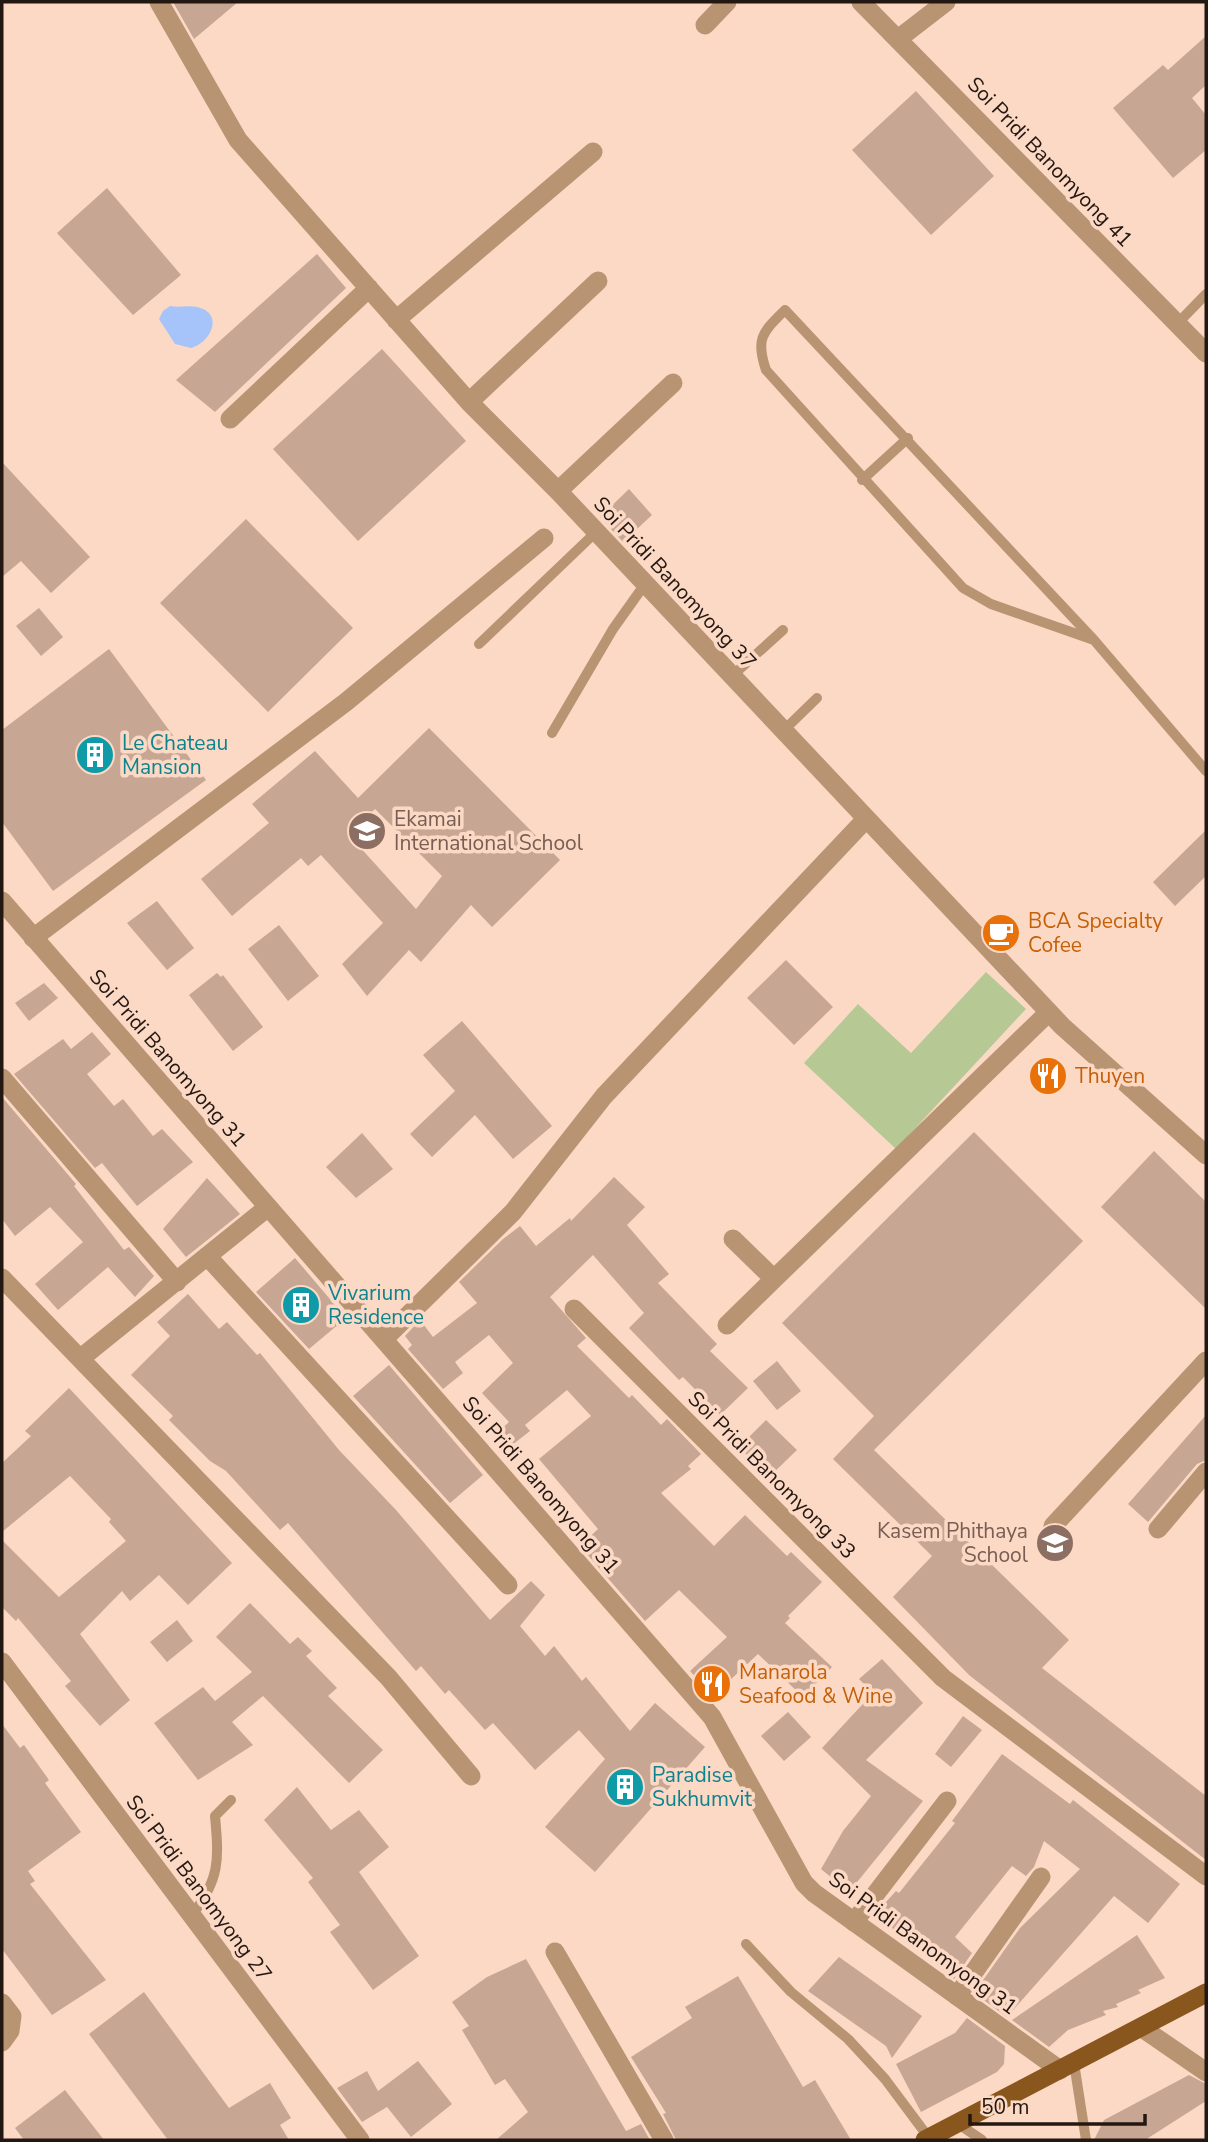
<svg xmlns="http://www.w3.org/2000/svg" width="1208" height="2142" font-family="'Nunito Sans',sans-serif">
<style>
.green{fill:#b6c995}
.water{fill:#a7c4fa}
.building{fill:#c7a694;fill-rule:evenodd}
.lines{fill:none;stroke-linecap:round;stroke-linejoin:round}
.service{stroke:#b99472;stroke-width:10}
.minor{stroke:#b99472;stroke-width:19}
.tertiary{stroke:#b99472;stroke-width:19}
.primary{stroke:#89561d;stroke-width:19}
.labels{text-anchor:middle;stroke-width:7;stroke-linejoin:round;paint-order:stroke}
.street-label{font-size:21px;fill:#231711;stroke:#fbd9c5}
.culture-label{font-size:21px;fill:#0d838f;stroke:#fbd9c5;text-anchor:start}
.education-label{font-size:21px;fill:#785e54;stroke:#fbd9c5;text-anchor:start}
.food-label{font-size:21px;fill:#c56008;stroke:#fbd9c5;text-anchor:start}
</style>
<rect width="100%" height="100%" fill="#fbd9c5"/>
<path class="green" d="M 986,972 L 1026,1009 L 896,1149 L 804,1063 L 858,1004 L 911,1053 Z"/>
<path class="water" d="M 170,306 C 179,308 189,305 197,307 C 225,313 211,343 191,348 L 175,344 L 159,319 L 163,311 Z"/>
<path class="building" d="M 173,2 L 238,2 L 194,39 Z
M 1206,36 L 1206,85 L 1192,98 L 1206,115 L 1206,150 L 1173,178 L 1113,108 L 1163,65 L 1168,70 Z
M 916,91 L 994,176 L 931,235 L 852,150 Z
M 107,188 L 181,275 L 133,315 L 57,233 Z
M 317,254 L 346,288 L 215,412 L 176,380 Z
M 382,349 L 466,441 L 358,541 L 273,449 Z
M 2,462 L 90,557 L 51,593 L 21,561 L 2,577 Z
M 629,489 L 652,515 L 623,542 L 600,517 Z
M 246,519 L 353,628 L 268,712 L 160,603 Z
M 39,608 L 63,637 L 41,656 L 16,626 Z
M 109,649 L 206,780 L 53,891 L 2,822 L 2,730 Z
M 429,728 L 560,860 L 492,927 L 471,905 L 421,962 L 409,950 L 367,996 L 342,964 L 383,923 L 321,855 L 308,866 L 301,858 L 232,916 L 201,879 L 269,823 L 252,804 L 315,751 L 358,798 ZM 375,809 L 442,876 L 416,909 L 348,834 Z
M 1206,830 L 1206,876 L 1175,906 L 1153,882 Z
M 157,901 L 194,948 L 167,970 L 127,923 Z
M 279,925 L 319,976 L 288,1001 L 248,949 Z
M 786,960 L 833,1007 L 794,1045 L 747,998 Z
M 217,973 L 221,977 L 223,975 L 263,1027 L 233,1051 L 189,995 Z
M 44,983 L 58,998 L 29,1021 L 15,1003 Z
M 462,1021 L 552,1126 L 513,1159 L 475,1115 L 432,1157 L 410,1134 L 455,1091 L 423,1055 Z
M 92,1032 L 111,1054 L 87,1074 L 114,1106 L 123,1099 L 153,1136 L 162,1129 L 193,1162 L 137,1206 L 102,1163 L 95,1168 L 14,1074 L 63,1039 L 71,1049 Z
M 2,1097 L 76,1184 L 74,1186 L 124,1250 L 129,1247 L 154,1276 L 135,1297 L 108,1267 L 58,1310 L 35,1284 L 83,1242 L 50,1207 L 15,1236 L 2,1219 Z
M 974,1132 L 1083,1241 L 874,1450 L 1069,1640 L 1042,1668 L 1206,1796 L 1206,1860 L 969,1675 L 893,1597 L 932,1556 L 833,1459 L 874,1416 L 782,1323 Z
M 362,1133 L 393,1169 L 356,1198 L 326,1167 Z
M 1154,1151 L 1206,1202 L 1206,1309 L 1101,1207 Z
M 614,1177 L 645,1207 L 627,1225 L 669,1274 L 658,1283 L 717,1344 L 710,1351 L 748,1388 L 720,1415 L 683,1377 L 679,1380 L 629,1328 L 644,1313 L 593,1255 L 550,1297 L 586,1338 L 577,1346 L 629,1398 L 632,1395 L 661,1425 L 667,1419 L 701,1454 L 688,1466 L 691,1469 L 661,1493 L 714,1546 L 745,1515 L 787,1556 L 791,1552 L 822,1582 L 788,1616 L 790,1618 L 785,1623 L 832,1667 L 803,1697 L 758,1654 L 713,1696 L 690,1671 L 727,1637 L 679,1590 L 645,1621 L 580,1546 L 598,1529 L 539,1459 L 591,1416 L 567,1390 L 525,1425 L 530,1431 L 512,1445 L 500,1430 L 509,1422 L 482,1393 L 513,1363 L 489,1335 L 455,1362 L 463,1373 L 443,1389 L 408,1349 L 412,1345 L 405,1336 L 420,1320 L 433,1337 L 477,1303 L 459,1282 L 503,1239 L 520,1226 L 536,1246 L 570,1218 L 571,1221 Z
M 207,1178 L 240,1214 L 186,1257 L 163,1229 Z
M 295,1258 L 346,1318 L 309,1349 L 256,1292 Z
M 188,1294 L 219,1329 L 227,1322 L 257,1355 L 260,1353 L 339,1450 L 396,1510 L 490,1620 L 531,1581 L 545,1595 L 520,1626 L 545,1656 L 554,1646 L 582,1681 L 586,1677 L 630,1731 L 655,1703 L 705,1747 L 595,1872 L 545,1827 L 605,1759 L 579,1730 L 535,1770 L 493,1723 L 485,1730 L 449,1690 L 445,1694 L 421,1666 L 416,1671 L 288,1523 L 280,1530 L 226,1471 L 210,1461 L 169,1420 L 173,1416 L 131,1375 L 170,1336 L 157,1322 Z
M 777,1361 L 801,1391 L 777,1410 L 753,1381 Z
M 389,1365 L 483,1475 L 450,1503 L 353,1396 Z
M 69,1388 L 232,1563 L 188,1605 L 159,1575 L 130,1601 L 122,1591 L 80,1634 L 130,1700 L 100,1726 L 65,1686 L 71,1681 L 18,1618 L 16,1621 L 2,1607 L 2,1540 L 59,1597 L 126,1541 L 109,1522 L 111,1519 L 70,1476 L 2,1532 L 2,1463 L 31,1436 L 25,1431 Z
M 1206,1415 L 1206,1460 L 1197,1464 L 1148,1522 L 1128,1504 Z
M 766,1420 L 797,1450 L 769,1477 L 739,1447 Z
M 250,1603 L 290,1644 L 298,1637 L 312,1651 L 306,1656 L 337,1688 L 328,1696 L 383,1750 L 349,1783 L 263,1696 L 232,1722 L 253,1745 L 198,1780 L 154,1723 L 203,1687 L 215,1701 L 252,1672 L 216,1637 Z
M 177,1620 L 193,1641 L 167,1662 L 150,1642 Z
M 882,1659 L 923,1703 L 866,1760 L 923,1801 L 849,1892 L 821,1869 L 843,1831 L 871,1796 L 822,1748 L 873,1693 L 859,1679 Z
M 788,1712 L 811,1737 L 784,1761 L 761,1736 Z
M 963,1716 L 982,1730 L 951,1767 L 935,1754 Z
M 2,1724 L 20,1748 L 24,1745 L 49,1780 L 45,1783 L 81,1832 L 28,1871 L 35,1881 L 30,1884 L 106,1980 L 52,2015 L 2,1949 Z
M 1002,1754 L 1070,1804 L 1073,1800 L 1180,1884 L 1148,1923 L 1114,1896 L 1007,2017 L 974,1993 L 1020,1928 L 1080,1869 L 1044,1841 L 1034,1867 L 1026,1876 L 1012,1866 L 955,1937 L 972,1953 L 954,1979 L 875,1914 L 896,1891 L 899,1893 L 955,1823 L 952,1821 Z
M 297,1787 L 331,1830 L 359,1810 L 389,1847 L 359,1872 L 419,1956 L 373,1990 L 330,1932 L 340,1925 L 308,1882 L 313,1878 L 264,1820 Z
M 1137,1935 L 1165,1978 L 1138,1990 L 1141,1993 L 1116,2004 L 1118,2007 L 1103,2011 L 1106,2015 L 1068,2030 L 1049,2047 L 1012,2020 Z
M 839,1957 L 922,2016 L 892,2058 L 886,2046 L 808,1991 Z
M 526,1959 L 626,2131 L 641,2124 L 650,2140 L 496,2140 L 528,2112 L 505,2079 L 495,2085 L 462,2030 L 469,2026 L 452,2002 L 487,1977 Z
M 738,1976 L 803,2087 L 815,2080 L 851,2140 L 676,2140 L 663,2114 L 666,2113 L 631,2057 L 692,2018 L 685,2007 Z
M 144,1992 L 229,2108 L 270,2083 L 291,2118 L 280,2125 L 289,2140 L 168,2140 L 89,2034 Z
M 967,2018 L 1005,2046 L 1004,2064 L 997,2072 L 921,2112 L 896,2064 L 955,2033 Z
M 418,2061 L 452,2104 L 411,2137 L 387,2107 L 362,2122 L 337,2088 L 367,2071 L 378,2091 Z
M 1189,2075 L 1206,2084 L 1206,2101 L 1145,2140 L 1094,2140 L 1104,2120 Z
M 65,2090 L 104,2140 L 24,2140 L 15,2128 Z"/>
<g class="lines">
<path class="service" d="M 1177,324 L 1206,294
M 862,480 L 908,438
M 1094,640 L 991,604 L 963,588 L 766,370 C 755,338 763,332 785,310 L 1094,640 L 1206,771
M 479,644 L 596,532
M 732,676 L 783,630
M 783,731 L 817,698
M 552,733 L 613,629 L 645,584
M 192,1915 C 220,1879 219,1860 215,1816 L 231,1800
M 746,1944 L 791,1992 L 848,2039 L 885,2079 L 929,2138
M 1074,2063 L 1086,2140
M 957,2123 L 982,2140"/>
<path class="minor" d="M 159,2 L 238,140 L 469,402 L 558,491 L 1062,1026 L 1206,1155
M 861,2 L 1206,353
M 705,25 L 727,2
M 898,39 L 946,2
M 396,320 L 593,152
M 469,402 L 598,281
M 230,419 L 369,288
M 558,491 L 673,383
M 33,938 L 346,702 L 544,538
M 2,1078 L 177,1282
M 207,1256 L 508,1585
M 2,1278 L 388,1677 L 471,1776
M 774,1279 L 1049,1012
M 574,1309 L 943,1678 L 1206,1876
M 727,1325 L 774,1279 L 733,1239
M 384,1339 L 513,1212 L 604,1096 L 866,819
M 81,1358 L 268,1207
M 1053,1526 L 1206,1361
M 1158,1529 L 1206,1472
M 2,1662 L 360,2140
M 854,1922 L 947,1801
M 555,1952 L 664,2140
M 957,1996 L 1041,1877
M 2,2003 L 12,2016 L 10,2031 L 2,2042
M 1142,2028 L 1206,2072"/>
<path class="tertiary" d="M 2,901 L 712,1717 L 804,1883 L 814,1893 L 1060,2070"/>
<path class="primary" d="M 925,2140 L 1206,1993"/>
</g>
<defs>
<symbol id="building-disc" viewBox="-11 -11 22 22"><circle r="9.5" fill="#0f9aa8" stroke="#fbd9c5"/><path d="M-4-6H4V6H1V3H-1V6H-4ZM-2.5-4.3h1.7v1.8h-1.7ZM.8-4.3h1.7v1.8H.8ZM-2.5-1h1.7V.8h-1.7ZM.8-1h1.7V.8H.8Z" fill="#fff"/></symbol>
<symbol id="school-disc" viewBox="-11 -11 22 22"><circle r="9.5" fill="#8d6e63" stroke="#fbd9c5"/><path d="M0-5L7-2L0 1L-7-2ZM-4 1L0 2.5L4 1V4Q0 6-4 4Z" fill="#fff"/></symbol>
<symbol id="cafe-disc" viewBox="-11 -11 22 22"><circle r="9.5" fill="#e8710a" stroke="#fbd9c5"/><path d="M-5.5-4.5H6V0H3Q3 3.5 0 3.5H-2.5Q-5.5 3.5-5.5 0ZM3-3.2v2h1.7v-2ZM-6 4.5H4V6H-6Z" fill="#fff"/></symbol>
<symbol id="restaurant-disc" viewBox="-11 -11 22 22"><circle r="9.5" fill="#e8710a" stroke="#fbd9c5"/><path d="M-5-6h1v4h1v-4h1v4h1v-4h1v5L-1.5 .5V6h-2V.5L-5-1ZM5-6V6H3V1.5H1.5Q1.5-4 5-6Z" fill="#fff"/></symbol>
</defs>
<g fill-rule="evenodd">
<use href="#building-disc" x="73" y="733" width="44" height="44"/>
<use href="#school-disc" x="345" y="809" width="44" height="44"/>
<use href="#cafe-disc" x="979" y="911" width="44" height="44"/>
<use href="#restaurant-disc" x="1026" y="1054" width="44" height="44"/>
<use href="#building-disc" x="279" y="1283" width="44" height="44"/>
<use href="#school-disc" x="1033" y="1521" width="44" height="44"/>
<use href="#restaurant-disc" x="690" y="1662" width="44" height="44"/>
<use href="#building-disc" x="603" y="1765" width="44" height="44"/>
</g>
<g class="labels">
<g class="street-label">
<text transform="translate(1050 162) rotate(46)" y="7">Soi Pridi Banomyong 41</text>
<text transform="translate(675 583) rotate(47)" y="7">Soi Pridi Banomyong 37</text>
<text transform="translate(168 1058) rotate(49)" y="7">Soi Pridi Banomyong 31</text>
<text transform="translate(772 1475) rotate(45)" y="7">Soi Pridi Banomyong 33</text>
<text transform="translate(541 1485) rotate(49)" y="7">Soi Pridi Banomyong 31</text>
<text transform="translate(199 1888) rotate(53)" y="7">Soi Pridi Banomyong 27</text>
<text transform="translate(923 1943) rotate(36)" y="7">Soi Pridi Banomyong 31</text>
</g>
<g class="culture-label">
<text x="122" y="750">Le Chateau<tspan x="122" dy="24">Mansion</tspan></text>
<text x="328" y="1300">Vivarium<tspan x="328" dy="24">Residence</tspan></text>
<text x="652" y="1782">Paradise<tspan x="652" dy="24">Sukhumvit</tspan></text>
</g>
<g class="education-label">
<text x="394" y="826">Ekamai<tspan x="394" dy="24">International School</tspan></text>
<text x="1028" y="1538" text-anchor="end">Kasem Phithaya<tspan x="1028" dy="24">School</tspan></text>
</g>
<g class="food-label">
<text x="1028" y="928">BCA Specialty<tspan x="1028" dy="24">Cofee</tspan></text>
<text x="1075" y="1083">Thuyen</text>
<text x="739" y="1679">Manarola<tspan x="739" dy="24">Seafood &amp; Wine</tspan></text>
</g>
</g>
<rect width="1208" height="2142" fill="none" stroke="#231711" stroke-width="7"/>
<path d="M970 2114v10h175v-10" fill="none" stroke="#231711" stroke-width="3.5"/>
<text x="981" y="2114" font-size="21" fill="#231711" stroke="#fbd9c5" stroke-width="5" paint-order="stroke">50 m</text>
</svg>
